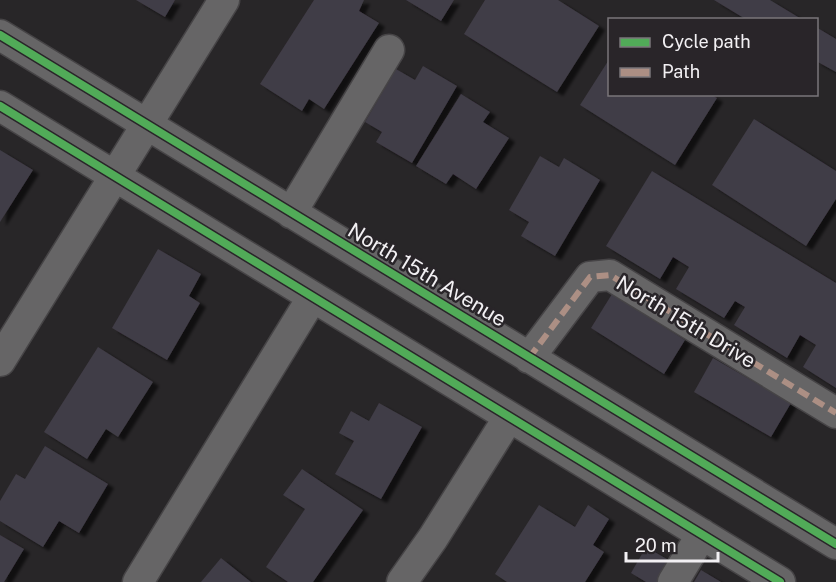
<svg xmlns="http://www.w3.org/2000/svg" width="836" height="582" font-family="'Public Sans',sans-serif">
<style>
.building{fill:#403c46;filter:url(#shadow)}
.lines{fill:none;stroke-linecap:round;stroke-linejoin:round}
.minor-casing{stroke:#464446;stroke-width:33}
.minor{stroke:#666566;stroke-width:30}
.quiet{stroke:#ac8f84;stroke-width:6;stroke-dasharray:12 6;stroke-linecap:butt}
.cycleway-casing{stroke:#292529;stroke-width:11}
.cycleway{stroke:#51ab58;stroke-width:8}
.labels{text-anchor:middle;stroke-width:5;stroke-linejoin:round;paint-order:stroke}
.street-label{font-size:21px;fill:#f2f0f3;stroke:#292529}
</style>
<defs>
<filter id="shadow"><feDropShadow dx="6" dy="4" stdDeviation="1.5" flood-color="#0009"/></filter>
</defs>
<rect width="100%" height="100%" fill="#282628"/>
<path class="building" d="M 136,0 L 175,0 L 165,17 Z
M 314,0 L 364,0 L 359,11 L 379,23 L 324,109 L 309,99 L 302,111 L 260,84 Z
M 406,0 L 454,0 L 441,21 Z
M 485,0 L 558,0 L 599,26 L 557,92 L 464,34 Z
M 714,0 L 770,0 L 803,20 L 747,20 Z
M 816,27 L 836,39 L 836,72 L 816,61 Z
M 610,58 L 610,94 L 710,94 L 717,98 L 675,165 L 580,105 Z
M 423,66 L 457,86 L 412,163 L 376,142 L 382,132 L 365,122 L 396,69 L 415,80 Z
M 461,94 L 490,112 L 483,122 L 509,138 L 476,189 L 453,174 L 446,184 L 416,166 Z
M 754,119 L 836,171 L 836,199 L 806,246 L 712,185 Z
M 0,150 L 33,170 L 0,222 Z
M 540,156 L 559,167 L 564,158 L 600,180 L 555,256 L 521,236 L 529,222 L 509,210 Z
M 652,171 L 836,283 L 836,388 L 803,367 L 816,345 L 800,335 L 787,358 L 734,325 L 745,307 L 735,301 L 724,318 L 676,289 L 689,267 L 673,257 L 660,279 L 606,246 Z
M 158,249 L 201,274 L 189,296 L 200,303 L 167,360 L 112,328 Z
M 612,294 L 685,340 L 664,374 L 591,328 Z
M 98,347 L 153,382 L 118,437 L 106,429 L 87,459 L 44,432 Z
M 713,358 L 791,403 L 771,437 L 694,392 Z
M 379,403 L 422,427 L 381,499 L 335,474 L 354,441 L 339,433 L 351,411 L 369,421 Z
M 45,446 L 108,484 L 79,533 L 59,521 L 43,547 L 0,521 L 0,501 L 16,474 L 25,479 Z
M 302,469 L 363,510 L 313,582 L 288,582 L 266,567 L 305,509 L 283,495 Z
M 539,505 L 575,527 L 588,505 L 609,519 L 593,545 L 604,552 L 585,582 L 507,582 L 495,574 Z
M 0,535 L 24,549 L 4,582 L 0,582 Z
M 646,547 L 672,562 L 659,582 L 646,582 L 631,573 Z
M 221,558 L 251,582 L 201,582 Z
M 701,570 L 721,582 L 694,582 Z"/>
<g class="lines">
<defs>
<path id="minor" d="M 0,35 L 836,544
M 0,106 L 780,582
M 291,213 L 389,50
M 529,358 L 590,277 L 610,275 L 836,413
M 0,361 L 224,0
M 138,582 L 312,298
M 402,582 L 433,538 L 509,417
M 673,582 L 702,534"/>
</defs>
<use href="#minor" class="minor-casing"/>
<use href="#minor" class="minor"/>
<path class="quiet" d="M 529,358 L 590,277 L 610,275 L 836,413"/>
<defs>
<path id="cycleway" d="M 0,35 L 836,544
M 0,106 L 780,582"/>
</defs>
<use href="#cycleway" class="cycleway-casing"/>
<use href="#cycleway" class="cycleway"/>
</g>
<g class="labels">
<g class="street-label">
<text transform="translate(427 275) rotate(31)" y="7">North 15th Avenue</text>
<text transform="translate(686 322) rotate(31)" y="7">North 15th Drive</text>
</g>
</g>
<rect x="608" y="18" width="210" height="78" fill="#292529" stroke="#79767a" stroke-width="1.5"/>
<rect x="620" y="38" width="30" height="9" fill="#51ab58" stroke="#79767a" stroke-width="1.5"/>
<text x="662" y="48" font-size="18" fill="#f2f0f3">Cycle path</text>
<rect x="620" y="68" width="30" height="9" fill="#ac8f84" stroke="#79767a" stroke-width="1.5"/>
<text x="662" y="78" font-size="18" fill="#f2f0f3">Path</text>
<path d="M626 552v9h92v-9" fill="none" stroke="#f2f0f3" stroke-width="3"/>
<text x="635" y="552" font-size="18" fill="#f2f0f3" stroke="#292529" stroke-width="4.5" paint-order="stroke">20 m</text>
</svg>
